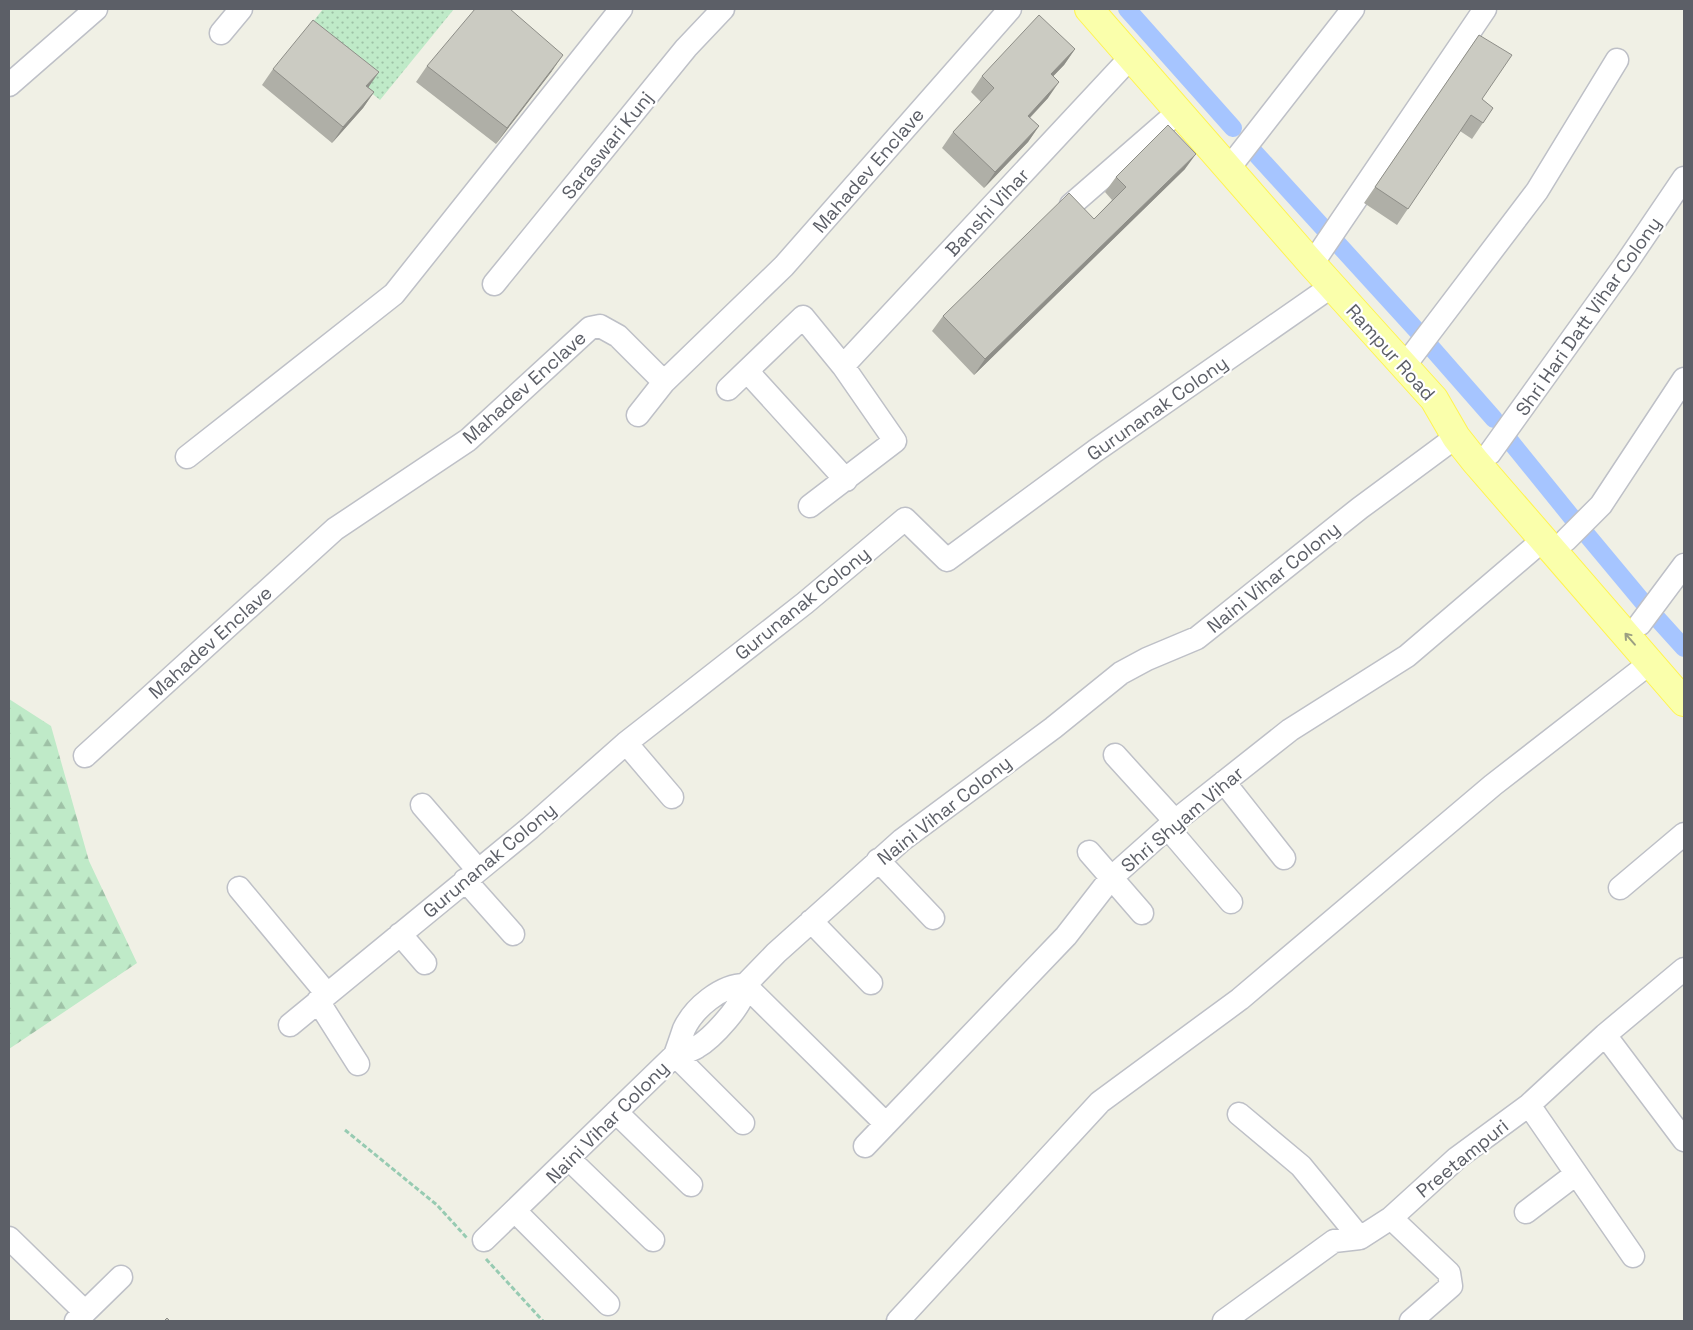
<svg xmlns="http://www.w3.org/2000/svg" width="1693" height="1330" font-family="'Space Grotesk',sans-serif">
<style>
.grass{fill:url(#grass-dots)}
.forest{fill:url(#forest-firs)}
.lines{fill:none;stroke-linecap:round;stroke-linejoin:round}
.canal{stroke:#a6c5ff;stroke-width:18}
.minor-casing{stroke:#bec0c7;stroke-width:25}
.major-casing{stroke:#fff44f;stroke-width:30}
.path{stroke:#97cbb2;stroke-width:3;stroke-dasharray:5 2.5;stroke-linecap:butt}
.minor{stroke:#fff;stroke-width:22}
.major{stroke:#faffab;stroke-width:28}
.wall{fill:#afafa7}
.shaded-wall{fill:#8e8e88}
.building{fill:#cbcbc2;stroke:#8e8e88}
.oneway{stroke:#9b9f82}
.labels{text-anchor:middle;stroke-width:4.5;stroke-linejoin:round;paint-order:stroke}
.street-label{font-size:19px;fill:#5c5f67;stroke:#fff}
</style>
<defs>
<pattern id="grass-dots" width="8" height="8" patternUnits="userSpaceOnUse" patternTransform="scale(1.25)"><rect width="8" height="8" fill="#bfeac8"/><path d="M2 2h.1M6 6h.1" fill="none" stroke="#9ec1a6" stroke-width="1.8" stroke-linecap="round"/></pattern>
<pattern id="forest-firs" width="22" height="20" patternUnits="userSpaceOnUse" patternTransform="scale(1.25)"><rect width="22" height="20" fill="#bfeac8"/><path d="M5 1l3.5 6h-7zM16 11l3.5 6h-7z" fill="#9ec1a6"/></pattern>
</defs>
<rect width="100%" height="100%" fill="#f0f0e5"/>
<path class="grass" d="M 323,9 L 454,9 L 380,100 L 302,36 Z"/>
<path class="forest" d="M 9,699 L 51,726 L 89,861 L 137,963 L 9,1049 Z"/>
<g class="lines">
<path class="canal" d="M 1127,9 L 1233,128
M 1255,153 L 1420,334
M 1430,346 L 1494,419
M 1506,436 L 1574,520
M 1587,535 L 1647,607
M 1655,616 L 1684,648"/>
<defs>
<path id="minor" d="M 221,33 L 241,9
M 9,85 L 96,9
M 1229,168 L 1353,9
M 1071,205 L 1178,112
M 1312,264 L 1485,9
M 494,284 L 686,48 L 723,9
M 1405,365 L 1537,191 L 1617,60
M 843,366 L 1131,57
M 747,371 L 846,480
M 728,389 L 803,317 L 843,366 L 895,441 L 810,506
M 638,415 L 664,382
M 1490,453 L 1625,265 L 1684,178
M 187,457 L 394,294 L 621,9
M 1566,540 L 1601,505 L 1684,379
M 1640,624 L 1684,565
M 626,743 L 672,797
M 1115,755 L 1175,821
M 85,756 L 335,529 L 468,440 L 590,328 L 600,326 L 618,336 L 664,382 L 784,266 L 1010,9
M 1224,782 L 1284,858
M 422,805 L 478,870
M 1168,828 L 1231,902
M 1089,852 L 1142,913
M 878,860 L 933,918
M 465,880 L 513,934
M 239,888 L 327,994
M 1620,888 L 1684,834
M 811,921 L 871,983
M 400,934 L 425,963
M 318,1001 L 358,1064
M 290,1025 L 530,828 L 626,743 L 805,603 L 905,519 L 947,560 L 1095,451 L 1332,286
M 1605,1035 L 1684,1140
M 1529,1105 L 1633,1256
M 616,1112 L 691,1185
M 1239,1114 L 1301,1166 L 1360,1238
M 743,1123 L 675,1055 C 678,1047 681,1038 684,1029 C 694,1008 721,985 745,985 L 886,1124
M 865,1146 L 1066,936 L 1111,878 L 1175,821 L 1290,730 L 1407,656 L 1543,540
M 569,1159 L 653,1240
M 516,1212 L 608,1304
M 1526,1212 L 1576,1174
M 1391,1218 L 1449,1273 L 1451,1286 L 1411,1321
M 9,1238 L 85,1312
M 484,1240 L 675,1055 C 682,1053 691,1051 697,1047 C 711,1039 747,1002 745,985 L 776,953 L 902,840 L 1053,728 L 1121,673 L 1147,659 L 1197,638 L 1360,508 L 1456,437
M 76,1321 L 121,1277
M 898,1321 L 1100,1102 L 1240,999 L 1493,785 L 1650,663
M 1224,1321 L 1334,1241 L 1360,1238 L 1391,1218 L 1457,1158 L 1529,1105 L 1605,1035 L 1684,969"/>
<path id="major" d="M 1089,9 L 1312,264 L 1434,399 L 1456,437 L 1475,461 L 1684,702"/>
</defs>
<use href="#minor" class="minor-casing"/>
<use href="#major" class="major-casing"/>
<path class="path" d="M 345,1130 L 437,1205 L 467,1238
M 486,1259 L 543,1321"/>
<use href="#minor" class="minor"/>
<use href="#major" class="major"/>
</g>
<path class="wall" d="M 1479,35 L 1482,99 L 1493,108 L 1472,139 L 1460,131 L 1397,225 L 1364,203 Z
M 1075,49 L 1064,65 L 1053,76 L 1048,98 L 1030,118 L 1039,126 L 1028,142 L 984,188 L 942,148 L 953,132 L 981,102 L 971,92 L 982,76 Z
M 427,66 L 552,71 L 496,144 L 416,82 Z
M 273,69 L 368,87 L 374,92 L 363,108 L 332,143 L 262,85 Z
M 1185,169 L 974,375 L 932,331 L 943,316 L 1094,219 L 1112,200 L 1105,192 L 1116,177 Z"/>
<path class="shaded-wall" d="M 1075,49 L 1064,65 L 1040,90 L 1051,74 Z
M 563,55 L 552,71 L 496,144 L 507,128 Z
M 379,72 L 368,88 L 366,86 Z
M 1059,82 L 1048,98 L 1017,131 L 1028,116 Z
M 374,92 L 363,108 L 332,143 L 343,127 Z
M 1039,126 L 1028,142 L 984,188 L 995,172 Z
M 1196,154 L 1185,169 L 974,375 L 985,359 Z"/>
<path class="building" d="M 475,9 L 510,9 L 563,55 L 507,128 L 427,66 Z
M 1039,15 L 1075,49 L 1051,74 L 1059,82 L 1028,116 L 1039,126 L 995,172 L 953,132 L 994,88 L 982,76 Z
M 313,20 L 379,72 L 366,86 L 374,92 L 343,127 L 273,69 Z
M 1479,35 L 1512,55 L 1482,99 L 1493,108 L 1483,123 L 1471,115 L 1408,209 L 1375,187 Z
M 1168,125 L 1196,154 L 985,359 L 943,316 L 1069,193 L 1094,219 L 1126,187 L 1116,177 Z
M 167,1318 L 170,1321 L 164,1321 Z"/>
<defs><path id="oneway-shaft" d="M-6 0H5M1.5-3L5.5 0L1.5 3" fill="none" stroke-width="1.6" stroke-linecap="round" stroke-linejoin="round" transform="scale(1.25)"/></defs>
<use class="oneway" href="#oneway-shaft" transform="translate(1630 639) rotate(-131)"/>
<g class="labels">
<g class="street-label">
<text transform="translate(607 145) rotate(-51)" y="7">Saraswari Kunj</text>
<text transform="translate(868 170) rotate(-49)" y="7">Mahadev Enclave</text>
<text transform="translate(987 212) rotate(-47)" y="7">Banshi Vihar</text>
<text transform="translate(1588 316) rotate(-55)" y="7">Shri Hari Datt Vihar Colony</text>
<text transform="translate(1391 352) rotate(48)" y="7">Rampur Road</text>
<text transform="translate(524 387) rotate(-42)" y="7">Mahadev Enclave</text>
<text transform="translate(1157 408) rotate(-35)" y="7">Gurunanak Colony</text>
<text transform="translate(1273 577) rotate(-39)" y="7">Naini Vihar Colony</text>
<text transform="translate(802 603) rotate(-39)" y="7">Gurunanak Colony</text>
<text transform="translate(210 642) rotate(-42)" y="7">Mahadev Enclave</text>
<text transform="translate(944 810) rotate(-38)" y="7">Naini Vihar Colony</text>
<text transform="translate(1182 819) rotate(-40)" y="7">Shri Shyam Vihar</text>
<text transform="translate(489 860) rotate(-40)" y="7">Gurunanak Colony</text>
<text transform="translate(607 1122) rotate(-45)" y="7">Naini Vihar Colony</text>
<text transform="translate(1462 1158) rotate(-39)" y="7">Preetampuri</text>
</g>
</g>
<rect width="1693" height="1330" fill="none" stroke="#5c5f67" stroke-width="20"/>
</svg>
